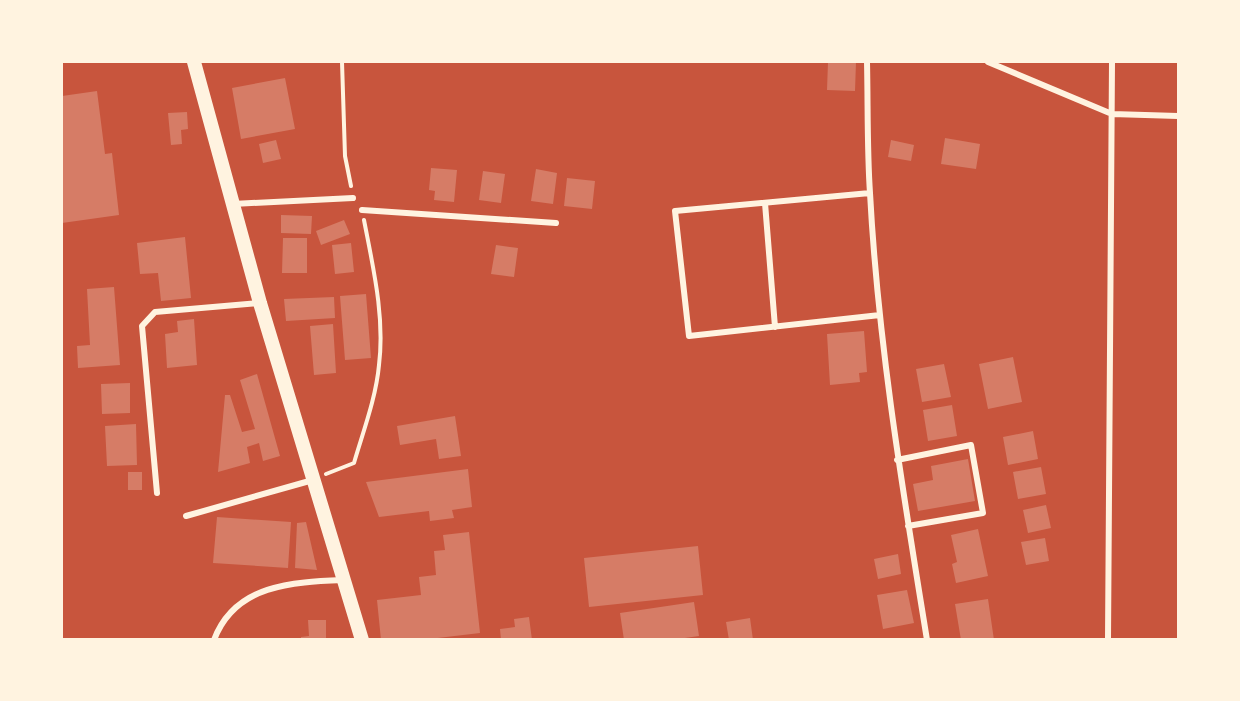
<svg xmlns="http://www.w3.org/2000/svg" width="1240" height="701" font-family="'Titillium Web',sans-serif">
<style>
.building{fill:#d67c66}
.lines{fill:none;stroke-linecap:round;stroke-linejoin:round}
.path{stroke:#fff3e0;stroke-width:4}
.minor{stroke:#fff3e0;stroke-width:6}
.primary{stroke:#fff3e0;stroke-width:14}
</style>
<rect width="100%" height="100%" fill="#c8553d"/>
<path class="building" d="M 828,62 L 856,62 L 855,91 L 827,90 Z
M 285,78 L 295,129 L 241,139 L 232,88 Z
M 97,91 L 105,154 L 112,153 L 119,215 L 62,223 L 62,96 Z
M 187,112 L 188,129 L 181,130 L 182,144 L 171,145 L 168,113 Z
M 945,138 L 980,144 L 976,169 L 941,164 Z
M 276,140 L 281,159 L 263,163 L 259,144 Z
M 891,140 L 914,145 L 911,161 L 888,157 Z
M 431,168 L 457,170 L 454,202 L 434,200 L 435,191 L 429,190 Z
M 536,169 L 557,173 L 553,204 L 531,201 Z
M 483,171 L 505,174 L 501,203 L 479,200 Z
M 567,178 L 595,181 L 592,209 L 564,206 Z
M 281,215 L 312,216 L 311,234 L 281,233 Z
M 344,220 L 350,234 L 321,245 L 316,231 Z
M 185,237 L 191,298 L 161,301 L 158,273 L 140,274 L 137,243 Z
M 283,238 L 307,238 L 307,273 L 282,273 Z
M 351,243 L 354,272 L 335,274 L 332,245 Z
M 496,245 L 518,248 L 514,277 L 491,274 Z
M 114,287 L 120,365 L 78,368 L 77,346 L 90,345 L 87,289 Z
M 366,294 L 371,358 L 345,360 L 340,296 Z
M 334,297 L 335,318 L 286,321 L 284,299 Z
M 194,319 L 197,365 L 167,368 L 165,334 L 178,332 L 177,321 Z
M 333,324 L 336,373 L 314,375 L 310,326 Z
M 864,331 L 867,372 L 859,373 L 860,382 L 830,385 L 827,334 Z
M 1013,357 L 1022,402 L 988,409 L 979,364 Z
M 944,364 L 951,397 L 922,402 L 916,369 Z
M 257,374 L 280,456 L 263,461 L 259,443 L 247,447 L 250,463 L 218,472 L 225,395 L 230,395 L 242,432 L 255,429 L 240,380 Z
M 130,383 L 130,413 L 102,414 L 101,384 Z
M 952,405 L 957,436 L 928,441 L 923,410 Z
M 455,416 L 461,456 L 439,459 L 436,439 L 400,445 L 397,426 Z
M 136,424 L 137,465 L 107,466 L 105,426 Z
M 1033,431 L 1038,459 L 1008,465 L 1003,437 Z
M 968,459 L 975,501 L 918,511 L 913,484 L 933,480 L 931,466 Z
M 1041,467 L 1046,494 L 1018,499 L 1013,472 Z
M 468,469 L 472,507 L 452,510 L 454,518 L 430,521 L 429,511 L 379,517 L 366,482 Z
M 128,472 L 142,472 L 142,490 L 128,490 Z
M 1046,505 L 1051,528 L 1028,533 L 1023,510 Z
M 217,517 L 291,522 L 288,568 L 213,563 Z
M 306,522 L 317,570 L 295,568 L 297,523 Z
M 978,529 L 988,576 L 956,583 L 952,564 L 957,562 L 951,535 Z
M 469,532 L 480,633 L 421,640 L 381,640 L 377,600 L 421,595 L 419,577 L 436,575 L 434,551 L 445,550 L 443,535 Z
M 1045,538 L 1049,561 L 1026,565 L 1021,542 Z
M 698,546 L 703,595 L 589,607 L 584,558 Z
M 898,554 L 901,574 L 878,579 L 874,559 Z
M 907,590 L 914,623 L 883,629 L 877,595 Z
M 988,599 L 994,640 L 961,640 L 955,604 Z
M 694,602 L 699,636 L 671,640 L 624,640 L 620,613 Z
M 529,617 L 532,640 L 501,640 L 500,629 L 515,627 L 514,619 Z
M 750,618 L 753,640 L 729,640 L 726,622 Z
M 308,620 L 326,620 L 326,640 L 301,640 L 301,637 L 309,636 Z"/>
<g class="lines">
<path class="path" d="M 342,62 L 345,156 L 351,186
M 326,474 L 354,463 C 363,432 376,398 379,365 C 385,317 373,267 364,220"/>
<path class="minor" d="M 867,62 C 868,105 867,150 870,193 C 878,343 903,492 927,640
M 988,62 L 1112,114 L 1178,116
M 870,193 L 675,211 L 689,336 L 880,315
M 765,203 L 775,327
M 233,204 L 353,198
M 362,210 L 556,223
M 897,460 L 971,445 L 983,513 L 908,526
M 157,493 L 142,326 L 155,312 L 260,303
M 186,516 L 313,480
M 214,640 C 235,584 293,582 344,580
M 1108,640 L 1112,62"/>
<path class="primary" d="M 194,62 L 260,303 L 362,640"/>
</g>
<rect width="1240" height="701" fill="none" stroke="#fff3e0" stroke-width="126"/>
</svg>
